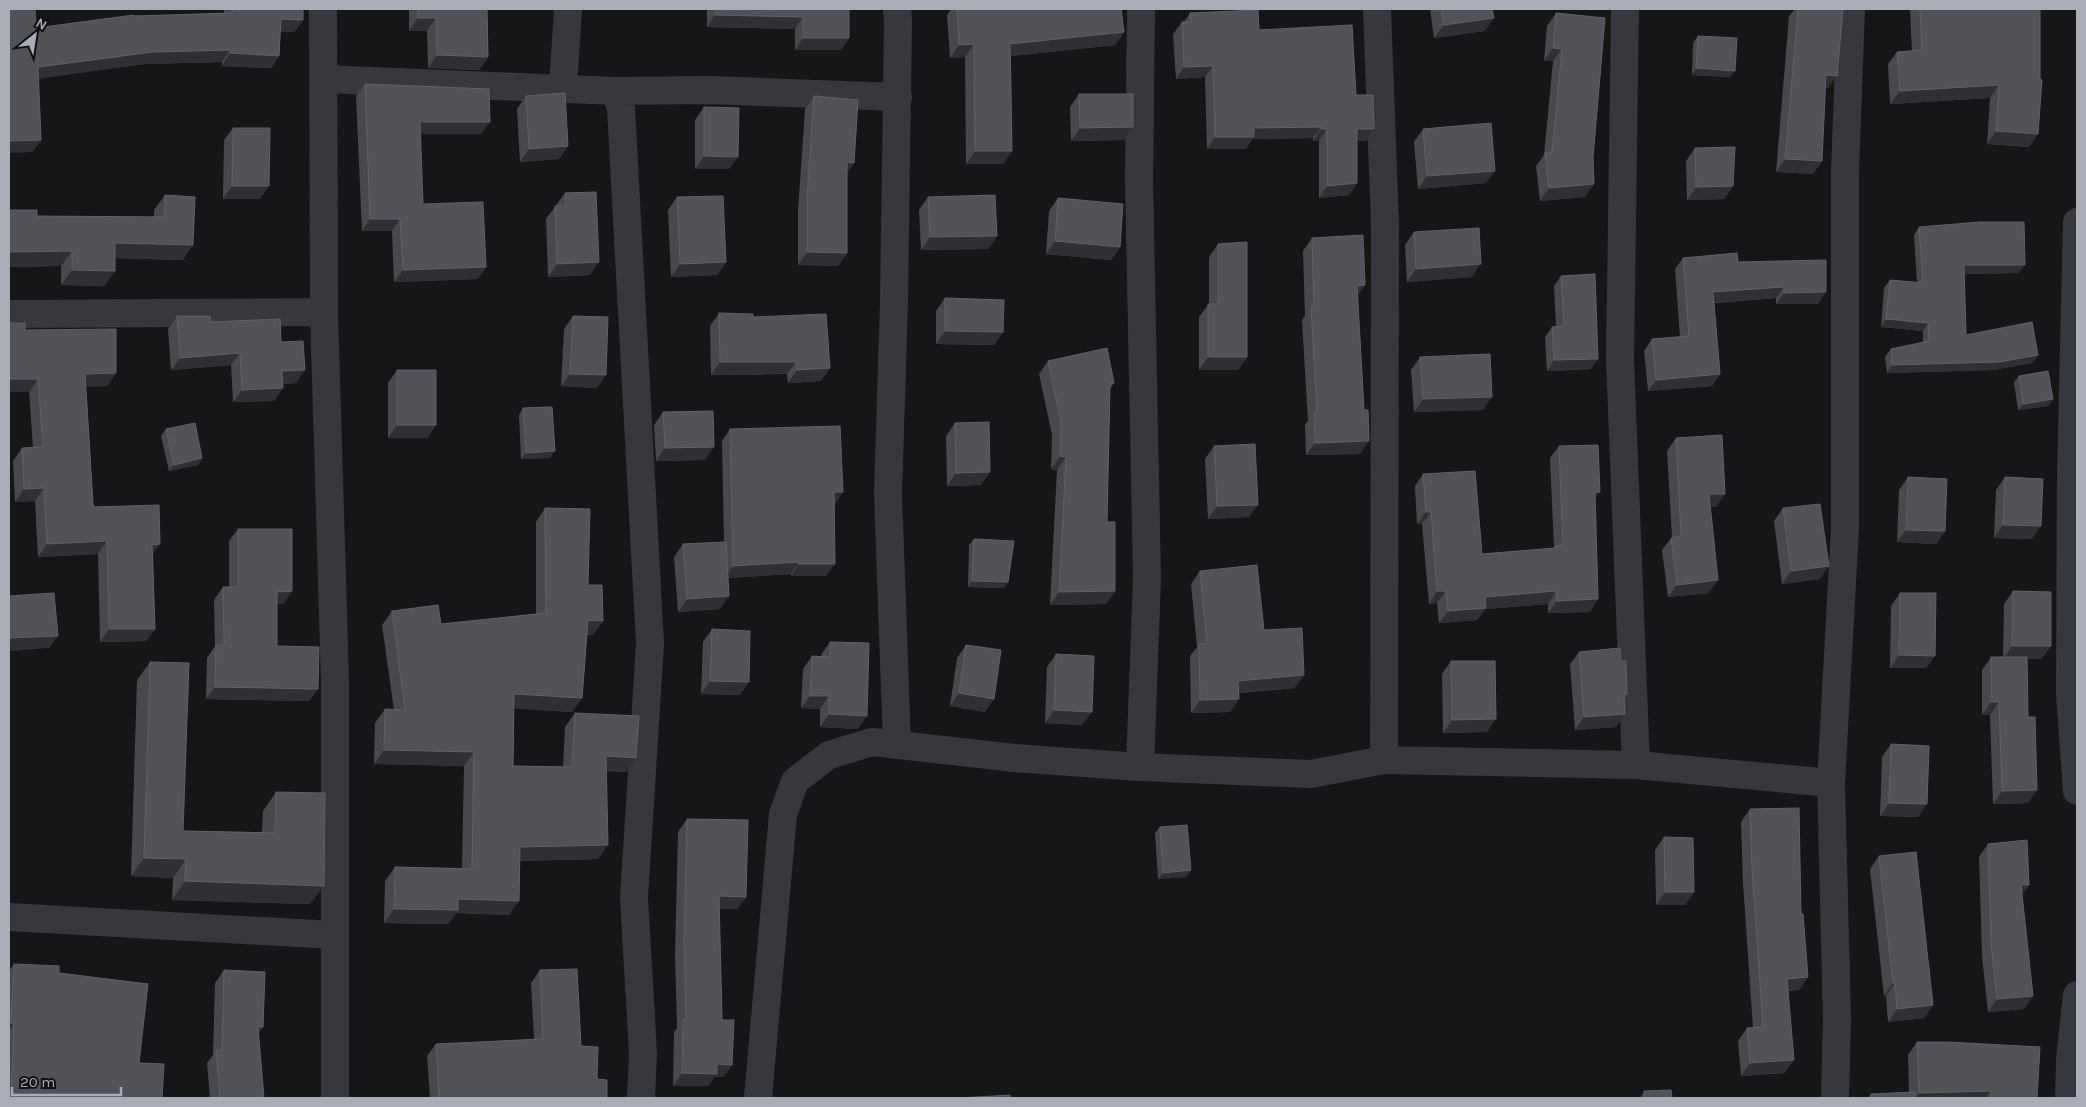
<svg xmlns="http://www.w3.org/2000/svg" width="2086" height="1107" font-family="Karla,sans-serif">
<style>
.lines{fill:none;stroke-linecap:round;stroke-linejoin:round}
.minor{stroke:#37383d;stroke-width:28}
.wall{fill:#47494d}
.shaded-wall{fill:#2f3033}
.building{fill:#525359;stroke:#5f6168}
</style>
<rect width="100%" height="100%" fill="#161618"/>
<g class="lines">
<path class="minor" d="M 323,9 L 324,312 L 335,681 L 335,1098
M 897,9 L 898,21 L 894,301 L 888,494 L 897,744
M 1377,9 L 1385,225 L 1384,760
M 1625,9 L 1620,359 L 1636,765
M 324,79 L 615,91 L 710,90 L 898,97
M 563,88 L 568,9
M 615,91 L 621,108 L 650,644 L 634,898 L 643,1053 L 641,1098
M 2077,222 L 2071,473 L 2070,694 L 2077,791
M 9,314 L 324,312
M 1140,767 L 1147,578 L 1139,181 L 1141,9
M 9,917 L 334,935
M 758,1098 L 783,814 L 795,781 L 829,755 L 872,742 L 1014,758 L 1140,767 L 1311,774 L 1384,760 L 1636,765 L 1831,783
M 1835,1098 L 1837,1019 L 1831,783 L 1845,528 L 1845,171 L 1851,9
M 2069,1098 L 2070,1059 L 2077,995"/>
</g>
<path class="wall" d="M 224,9 L 303,9 L 303,20 L 294,32 L 280,31 L 279,56 L 271,68 L 222,66 L 222,62 L 145,64 L 38,78 L 41,140 L 32,152 L 36,28 L 134,16 L 224,13 Z
M 409,9 L 487,9 L 488,57 L 479,70 L 428,68 L 427,31 L 409,31 Z
M 707,9 L 849,9 L 849,38 L 841,50 L 795,50 L 795,29 L 707,27 Z
M 951,9 L 1121,9 L 1124,32 L 1115,45 L 1011,56 L 1012,151 L 1003,164 L 966,164 L 965,57 L 950,58 L 947,15 Z
M 1430,9 L 1492,9 L 1485,31 L 1434,38 Z
M 1795,9 L 1843,9 L 1828,88 L 1825,88 L 1822,161 L 1813,174 L 1776,172 L 1789,16 Z
M 1910,9 L 2040,9 L 2029,147 L 1987,144 L 1990,98 L 1890,104 L 1888,64 L 1897,52 L 1912,51 Z
M 1190,13 L 1259,30 L 1356,95 L 1374,129 L 1366,141 L 1357,141 L 1349,195 L 1319,198 L 1319,141 L 1313,141 L 1313,138 L 1252,139 L 1246,149 L 1207,149 L 1205,77 L 1176,79 L 1173,34 L 1182,22 L 1184,22 Z
M 1556,13 L 1585,197 L 1540,201 L 1536,166 L 1544,155 L 1553,61 L 1544,61 L 1547,26 Z
M 1698,36 L 1735,71 L 1730,77 L 1692,75 L 1693,43 Z
M 365,84 L 481,134 L 420,134 L 423,204 L 486,267 L 477,279 L 394,282 L 392,231 L 362,231 L 356,96 Z
M 1079,94 L 1133,127 L 1124,140 L 1071,141 L 1070,107 Z
M 526,96 L 568,146 L 559,159 L 520,162 L 517,109 Z
M 814,96 L 854,163 L 847,173 L 847,253 L 838,266 L 798,265 L 798,211 L 805,109 Z
M 704,107 L 729,169 L 695,169 L 695,120 Z
M 233,128 L 260,199 L 223,199 L 224,140 Z
M 1423,129 L 1486,183 L 1418,189 L 1414,142 Z
M 1695,148 L 1733,186 L 1724,199 L 1687,200 L 1686,161 Z
M 565,193 L 590,275 L 548,277 L 546,219 Z
M 165,195 L 183,260 L 115,258 L 115,271 L 104,286 L 61,285 L 61,266 L 9,267 L 9,210 L 37,216 L 154,217 L 154,210 Z
M 677,197 L 726,262 L 717,275 L 671,277 L 668,210 Z
M 928,197 L 997,236 L 988,249 L 921,250 L 919,210 Z
M 1058,198 L 1120,247 L 1111,260 L 1046,254 L 1049,211 Z
M 1919,227 L 2019,273 L 1964,274 L 1966,335 L 2038,355 L 2032,363 L 1993,370 L 1887,373 L 1885,357 L 1891,349 L 1923,343 L 1923,331 L 1881,327 L 1884,288 L 1890,280 L 1917,282 L 1914,235 Z
M 1414,232 L 1472,277 L 1407,282 L 1405,245 Z
M 1312,238 L 1365,285 L 1358,295 L 1360,454 L 1306,455 L 1305,424 L 1308,421 L 1302,320 L 1305,316 L 1303,251 Z
M 1218,244 L 1247,357 L 1238,370 L 1199,370 L 1199,317 L 1209,304 L 1209,257 Z
M 1683,258 L 1738,262 L 1818,304 L 1776,304 L 1776,298 L 1714,303 L 1720,374 L 1712,386 L 1648,391 L 1644,351 L 1652,339 L 1680,337 L 1675,269 Z
M 1561,276 L 1591,369 L 1547,371 L 1545,337 L 1552,327 L 1556,327 L 1554,286 Z
M 945,298 L 1003,332 L 994,345 L 936,344 L 936,311 Z
M 719,313 L 753,317 L 821,381 L 788,383 L 787,374 L 711,375 L 710,326 Z
M 177,316 L 211,322 L 281,342 L 296,383 L 283,384 L 283,388 L 274,401 L 233,402 L 231,365 L 171,370 L 168,329 Z
M 573,316 L 597,388 L 561,386 L 564,329 Z
M 25,330 L 116,373 L 107,386 L 86,386 L 93,504 L 94,507 L 153,555 L 155,629 L 146,641 L 100,642 L 98,554 L 38,557 L 35,501 L 15,502 L 13,461 L 22,448 L 33,448 Z
M 1420,357 L 1483,410 L 1414,412 L 1411,370 Z
M 1048,361 L 1114,383 L 1110,389 L 1107,522 L 1115,591 L 1106,604 L 1050,605 L 1057,470 L 1051,469 L 1052,435 L 1039,374 Z
M 397,370 L 436,425 L 427,438 L 388,438 L 388,383 Z
M 2019,376 L 2053,399 L 2048,406 L 2018,410 L 2014,382 Z
M 523,408 L 550,458 L 521,459 L 519,415 Z
M 663,412 L 705,460 L 656,461 L 654,425 Z
M 955,423 L 981,485 L 947,486 L 946,436 Z
M 166,429 L 202,458 L 198,465 L 169,471 L 161,436 Z
M 730,429 L 835,504 L 826,576 L 791,576 L 791,574 L 728,578 L 720,609 L 678,612 L 674,557 L 683,544 L 724,543 L 722,441 Z
M 1676,438 L 1716,507 L 1710,507 L 1709,593 L 1668,597 L 1662,550 L 1672,537 L 1667,451 Z
M 1214,446 L 1249,517 L 1208,519 L 1205,459 Z
M 1559,446 L 1595,499 L 1590,612 L 1548,613 L 1548,604 L 1485,609 L 1477,620 L 1439,623 L 1437,603 L 1429,604 L 1422,524 L 1417,524 L 1415,486 L 1423,474 L 1482,554 L 1553,548 L 1554,547 L 1550,458 Z
M 1908,477 L 1945,531 L 1936,544 L 1897,542 L 1899,490 Z
M 2005,477 L 2032,539 L 1994,538 L 1996,490 Z
M 545,508 L 588,585 L 593,635 L 587,635 L 582,698 L 572,712 L 514,708 L 513,766 L 563,767 L 565,727 L 575,713 L 636,758 L 626,772 L 607,771 L 598,859 L 519,861 L 509,915 L 456,913 L 448,924 L 384,923 L 385,881 L 395,867 L 462,868 L 464,766 L 374,764 L 375,723 L 385,709 L 394,710 L 382,625 L 392,611 L 441,624 L 536,614 L 536,522 Z
M 1783,508 L 1820,579 L 1782,584 L 1774,521 Z
M 238,529 L 292,591 L 283,604 L 277,604 L 277,646 L 318,689 L 309,701 L 206,699 L 207,658 L 215,646 L 214,600 L 223,587 L 229,587 L 229,541 Z
M 974,539 L 1008,582 L 1003,588 L 968,587 L 969,545 Z
M 1200,571 L 1264,630 L 1295,688 L 1239,693 L 1239,699 L 1230,712 L 1191,713 L 1190,656 L 1197,647 L 1191,584 Z
M 2013,591 L 2051,646 L 2041,659 L 2027,659 L 2028,803 L 1993,804 L 1990,715 L 1982,715 L 1982,670 L 1991,657 L 2003,657 L 2004,604 Z
M 1900,593 L 1926,668 L 1890,668 L 1891,606 Z
M 712,629 L 740,695 L 701,694 L 703,642 Z
M 830,642 L 858,729 L 820,727 L 820,709 L 801,708 L 803,669 L 812,656 L 821,656 L 821,655 Z
M 966,645 L 985,712 L 950,706 L 957,658 Z
M 1579,652 L 1624,698 L 1625,714 L 1616,727 L 1575,730 L 1570,664 Z
M 1056,654 L 1082,725 L 1045,723 L 1047,667 Z
M 1451,661 L 1487,732 L 1443,733 L 1442,674 Z
M 150,662 L 183,831 L 262,832 L 263,811 L 276,792 L 310,904 L 172,900 L 173,878 L 131,876 L 137,680 Z
M 1891,744 L 1918,817 L 1880,816 L 1882,757 Z
M 1750,809 L 1801,914 L 1808,977 L 1799,990 L 1788,991 L 1785,1073 L 1741,1076 L 1738,1041 L 1747,1028 L 1753,1028 L 1743,883 L 1741,822 Z
M 687,819 L 746,897 L 737,909 L 719,909 L 722,1020 L 732,1065 L 723,1077 L 714,1077 L 708,1086 L 673,1086 L 674,1032 L 677,1028 L 675,954 L 678,832 Z
M 1160,827 L 1191,870 L 1186,877 L 1158,879 L 1155,833 Z
M 1664,837 L 1694,892 L 1685,905 L 1656,905 L 1655,850 Z
M 1988,844 L 2029,885 L 2022,895 L 2024,1009 L 1988,1012 L 1982,956 L 1979,857 Z
M 1879,856 L 1933,1005 L 1924,1018 L 1888,1022 L 1886,996 L 1884,996 L 1870,869 Z
M 14,964 L 59,973 L 139,1063 L 162,1098 L 9,1098 L 9,971 Z
M 224,970 L 263,1027 L 258,1034 L 264,1098 L 210,1098 L 207,1063 L 213,1055 L 215,983 Z
M 540,970 L 581,1046 L 607,1098 L 430,1098 L 427,1056 L 436,1044 L 534,1039 L 531,983 Z
M 1917,1042 L 2037,1098 L 1868,1098 L 1871,1094 L 1909,1092 L 1908,1055 Z
M 1644,1091 L 1672,1098 L 1640,1098 Z"/>
<path class="shaded-wall" d="M 715,15 L 803,17 L 795,29 L 707,27 Z
M 418,18 L 436,18 L 427,31 L 409,31 Z
M 1494,18 L 1485,31 L 1434,38 L 1444,25 Z
M 281,19 L 303,20 L 294,32 L 272,31 Z
M 1124,32 L 1115,45 L 1001,57 L 1010,44 Z
M 803,38 L 849,38 L 841,50 L 795,50 Z
M 974,44 L 965,57 L 950,58 L 959,45 Z
M 1553,48 L 1562,49 L 1553,61 L 1544,61 Z
M 230,50 L 222,62 L 145,64 L 29,80 L 38,67 L 153,52 Z
M 230,53 L 279,56 L 271,68 L 222,66 Z
M 437,55 L 488,57 L 479,70 L 428,68 Z
M 1213,66 L 1205,77 L 1176,79 L 1184,67 Z
M 1696,68 L 1735,71 L 1730,77 L 1692,75 Z
M 1826,75 L 1837,76 L 1828,88 L 1817,88 Z
M 1999,85 L 1990,98 L 1890,104 L 1900,91 Z
M 420,122 L 490,122 L 481,134 L 411,134 Z
M 1133,127 L 1124,140 L 1071,141 L 1080,128 Z
M 1321,127 L 1313,138 L 1252,139 L 1246,149 L 1207,149 L 1215,137 L 1254,128 Z
M 1321,129 L 1327,129 L 1319,141 L 1313,141 Z
M 1357,129 L 1374,129 L 1366,141 L 1349,141 Z
M 1996,131 L 2038,134 L 2029,147 L 1987,144 Z
M 41,140 L 32,152 L 9,153 L 9,141 Z
M 568,146 L 559,159 L 520,162 L 529,149 Z
M 975,151 L 1012,151 L 1003,164 L 966,164 Z
M 704,156 L 738,157 L 729,169 L 695,169 Z
M 1785,159 L 1822,161 L 1813,174 L 1776,172 Z
M 847,162 L 854,163 L 845,176 Z
M 1495,171 L 1486,183 L 1418,189 L 1427,176 Z
M 1357,183 L 1349,195 L 1319,198 L 1327,186 Z
M 1594,184 L 1585,197 L 1540,201 L 1549,188 Z
M 232,186 L 269,186 L 260,199 L 223,199 Z
M 1733,186 L 1724,199 L 1687,200 L 1696,187 Z
M 370,219 L 400,219 L 392,231 L 362,231 Z
M 997,236 L 988,249 L 921,250 L 930,237 Z
M 1055,241 L 1120,247 L 1111,260 L 1046,254 Z
M 115,243 L 193,245 L 183,260 L 105,258 Z
M 72,251 L 61,266 L 9,267 L 9,252 Z
M 807,252 L 847,253 L 838,266 L 798,265 Z
M 599,262 L 590,275 L 548,277 L 557,264 Z
M 726,262 L 717,275 L 671,277 L 680,264 Z
M 1481,264 L 1472,277 L 1407,282 L 1416,269 Z
M 1964,265 L 2025,265 L 2019,273 L 1958,274 Z
M 486,267 L 477,279 L 394,282 L 403,270 Z
M 72,270 L 115,271 L 104,286 L 61,285 Z
M 1365,285 L 1356,298 L 1357,286 Z
M 1784,287 L 1776,298 L 1705,303 L 1713,292 Z
M 1826,292 L 1818,304 L 1776,304 L 1784,293 Z
M 1886,319 L 1928,323 L 1923,331 L 1881,327 Z
M 945,331 L 1003,332 L 994,345 L 936,344 Z
M 240,353 L 231,365 L 171,370 L 180,358 Z
M 2038,355 L 2032,363 L 1993,370 L 1887,373 L 1892,365 Z
M 1208,357 L 1247,357 L 1238,370 L 1199,370 Z
M 1598,359 L 1591,369 L 1547,371 L 1554,360 Z
M 720,362 L 796,362 L 787,374 L 711,375 Z
M 830,368 L 821,381 L 788,383 L 797,370 Z
M 305,370 L 296,383 L 273,384 L 282,371 Z
M 116,373 L 107,386 L 76,387 L 85,374 Z
M 570,374 L 606,375 L 597,388 L 561,386 Z
M 1720,374 L 1712,386 L 1648,391 L 1656,380 Z
M 9,379 L 38,379 L 29,392 L 9,392 Z
M 283,388 L 274,401 L 233,402 L 242,390 Z
M 1492,397 L 1483,410 L 1414,412 L 1423,399 Z
M 2053,399 L 2048,406 L 2018,410 L 2023,404 Z
M 397,425 L 436,425 L 427,438 L 388,438 Z
M 1369,441 L 1360,454 L 1306,455 L 1315,443 Z
M 714,447 L 705,460 L 656,461 L 665,448 Z
M 555,451 L 550,458 L 521,459 L 526,453 Z
M 1060,456 L 1066,457 L 1057,470 L 1051,469 Z
M 202,458 L 198,465 L 169,471 L 174,465 Z
M 990,472 L 981,485 L 947,486 L 956,473 Z
M 44,488 L 35,501 L 15,502 L 24,489 Z
M 834,492 L 843,492 L 835,504 L 826,504 Z
M 1595,492 L 1600,492 L 1591,504 Z
M 1709,494 L 1725,494 L 1716,507 L 1699,507 Z
M 1258,505 L 1249,517 L 1208,519 L 1217,506 Z
M 1426,512 L 1431,512 L 1422,524 L 1417,524 Z
M 2003,525 L 2041,526 L 2032,539 L 1994,538 Z
M 1906,530 L 1945,531 L 1936,544 L 1897,542 Z
M 107,541 L 98,554 L 38,557 L 47,544 Z
M 160,544 L 151,557 L 152,545 Z
M 799,562 L 791,574 L 725,578 L 733,566 Z
M 799,564 L 835,564 L 826,576 L 791,576 Z
M 1829,566 L 1820,579 L 1782,584 L 1791,571 Z
M 1718,580 L 1709,593 L 1668,597 L 1677,585 Z
M 972,581 L 1008,582 L 1003,588 L 968,587 Z
M 292,591 L 283,604 L 268,604 L 277,592 Z
M 1115,591 L 1106,604 L 1050,605 L 1059,592 Z
M 1437,591 L 1446,591 L 1437,603 L 1429,604 Z
M 1556,591 L 1548,604 L 1485,609 L 1477,620 L 1439,623 L 1448,611 L 1485,597 Z
M 729,596 L 720,609 L 678,612 L 687,599 Z
M 1598,599 L 1590,612 L 1548,613 L 1557,601 Z
M 588,620 L 603,621 L 593,635 L 578,634 Z
M 109,629 L 155,629 L 146,641 L 100,642 Z
M 58,636 L 49,648 L 9,651 L 9,638 Z
M 2012,646 L 2051,646 L 2041,659 L 2003,659 Z
M 1899,655 L 1935,656 L 1926,668 L 1890,668 Z
M 1304,675 L 1295,688 L 1229,693 L 1238,681 Z
M 710,681 L 749,682 L 740,695 L 701,694 Z
M 215,687 L 318,689 L 309,701 L 206,699 Z
M 959,693 L 994,699 L 985,712 L 950,706 Z
M 514,694 L 582,698 L 572,712 L 504,708 Z
M 810,696 L 829,696 L 820,709 L 801,708 Z
M 1239,699 L 1230,712 L 1191,713 L 1200,700 Z
M 1991,702 L 1999,702 L 1990,715 L 1982,715 Z
M 1054,710 L 1092,712 L 1082,725 L 1045,723 Z
M 829,714 L 867,716 L 858,729 L 820,727 Z
M 1625,714 L 1616,727 L 1575,730 L 1584,717 Z
M 1496,719 L 1487,732 L 1443,733 L 1452,720 Z
M 384,750 L 474,752 L 464,766 L 374,764 Z
M 606,756 L 636,758 L 626,772 L 596,770 Z
M 2037,790 L 2028,803 L 1993,804 L 2002,791 Z
M 1889,803 L 1927,804 L 1918,817 L 1880,816 Z
M 608,845 L 598,859 L 510,861 L 520,847 Z
M 144,858 L 186,859 L 173,878 L 131,876 Z
M 1191,870 L 1186,877 L 1158,879 L 1163,873 Z
M 185,881 L 324,886 L 310,904 L 172,900 Z
M 2021,885 L 2029,885 L 2020,898 Z
M 1665,892 L 1694,892 L 1685,905 L 1656,905 Z
M 719,896 L 746,897 L 737,909 L 710,909 Z
M 458,899 L 519,901 L 509,915 L 456,913 L 448,924 L 384,923 L 394,909 Z
M 1808,977 L 1799,990 L 1778,991 L 1787,979 Z
M 1893,983 L 1895,983 L 1886,996 L 1884,996 Z
M 2033,996 L 2024,1009 L 1988,1012 L 1997,999 Z
M 1933,1005 L 1924,1018 L 1888,1022 L 1897,1009 Z
M 11,1023 L 14,1023 L 9,1031 L 9,1026 Z
M 258,1027 L 263,1027 L 254,1040 Z
M 1794,1060 L 1785,1073 L 1741,1076 L 1750,1063 Z
M 717,1064 L 732,1065 L 723,1077 L 714,1077 L 708,1086 L 673,1086 L 682,1073 Z
M 1991,1091 L 1986,1098 L 1915,1098 L 1919,1093 Z"/>
<path class="building" d="M 9,9 L 35,9 L 36,28 L 134,15 L 134,16 L 232,13 L 232,9 L 303,9 L 303,20 L 281,19 L 279,56 L 230,53 L 230,50 L 153,52 L 38,67 L 41,140 L 9,141 Z
M 418,9 L 487,9 L 488,57 L 437,55 L 436,18 L 418,18 Z
M 715,9 L 849,9 L 849,38 L 803,38 L 803,17 L 715,15 Z
M 957,9 L 1121,9 L 1124,32 L 1010,44 L 1012,151 L 975,151 L 974,44 L 959,45 Z
M 1441,9 L 1492,9 L 1494,18 L 1444,25 Z
M 1798,9 L 1843,9 L 1837,76 L 1826,75 L 1822,161 L 1785,159 Z
M 1920,9 L 2040,9 L 2040,79 L 2042,80 L 2038,134 L 1996,131 L 1999,85 L 1900,91 L 1897,52 L 1922,50 Z
M 1258,10 L 1259,30 L 1352,25 L 1356,95 L 1373,95 L 1374,129 L 1357,129 L 1357,183 L 1327,186 L 1327,129 L 1321,129 L 1321,127 L 1254,128 L 1254,137 L 1215,137 L 1213,66 L 1184,67 L 1182,22 L 1191,22 L 1190,13 Z
M 1556,13 L 1605,18 L 1593,157 L 1594,184 L 1549,188 L 1545,153 L 1552,152 L 1562,49 L 1553,48 Z
M 1698,36 L 1737,38 L 1735,71 L 1696,68 Z
M 365,84 L 489,89 L 490,122 L 420,122 L 423,204 L 483,202 L 486,267 L 403,270 L 400,219 L 370,219 Z
M 565,93 L 568,146 L 529,149 L 526,96 Z
M 1079,94 L 1133,94 L 1133,127 L 1080,128 Z
M 814,96 L 858,100 L 854,163 L 847,162 L 847,253 L 807,252 L 807,198 Z
M 704,107 L 739,108 L 738,157 L 704,156 Z
M 1491,123 L 1495,171 L 1427,176 L 1423,129 Z
M 233,128 L 270,128 L 269,186 L 232,186 Z
M 1735,147 L 1733,186 L 1696,187 L 1695,148 Z
M 596,192 L 599,262 L 557,264 L 555,206 L 566,206 L 565,193 Z
M 165,195 L 195,197 L 193,245 L 115,243 L 115,271 L 72,270 L 72,251 L 9,252 L 9,210 L 37,210 L 37,216 L 164,217 Z
M 995,195 L 997,236 L 930,237 L 928,197 Z
M 723,196 L 726,262 L 680,264 L 677,197 Z
M 1058,198 L 1123,204 L 1120,247 L 1055,241 Z
M 1980,222 L 2024,222 L 2025,265 L 1964,265 L 1966,335 L 2032,322 L 2038,355 L 1999,362 L 1892,365 L 1891,349 L 1929,341 L 1928,323 L 1886,319 L 1890,280 L 1923,283 L 1919,227 Z
M 1479,228 L 1481,264 L 1416,269 L 1414,232 Z
M 1363,235 L 1365,285 L 1357,286 L 1364,410 L 1368,410 L 1369,441 L 1315,443 L 1314,412 L 1317,411 L 1311,307 L 1314,307 L 1312,238 Z
M 1247,242 L 1247,357 L 1208,357 L 1208,304 L 1218,304 L 1218,244 Z
M 1737,253 L 1738,262 L 1826,260 L 1826,292 L 1784,293 L 1784,287 L 1713,292 L 1720,374 L 1656,380 L 1652,339 L 1689,336 L 1683,258 Z
M 1595,274 L 1598,359 L 1554,360 L 1552,327 L 1564,326 L 1561,276 Z
M 945,298 L 1004,300 L 1003,332 L 945,331 Z
M 719,313 L 753,314 L 753,317 L 826,314 L 830,368 L 797,370 L 796,362 L 720,362 Z
M 177,316 L 210,316 L 211,322 L 280,319 L 281,342 L 303,341 L 305,370 L 282,371 L 283,388 L 242,390 L 240,353 L 180,358 Z
M 573,316 L 608,317 L 606,375 L 570,374 Z
M 9,323 L 25,323 L 25,330 L 116,329 L 116,373 L 85,374 L 93,504 L 94,507 L 159,505 L 160,544 L 152,545 L 155,629 L 109,629 L 107,541 L 47,544 L 44,488 L 24,489 L 22,448 L 43,447 L 38,379 L 9,379 Z
M 1107,348 L 1114,383 L 1110,384 L 1107,522 L 1115,522 L 1115,591 L 1059,592 L 1066,457 L 1060,456 L 1061,422 L 1048,361 Z
M 1490,354 L 1492,397 L 1423,399 L 1420,357 Z
M 397,370 L 436,370 L 436,425 L 397,425 Z
M 2048,371 L 2053,399 L 2023,404 L 2019,376 Z
M 552,407 L 555,451 L 526,453 L 523,408 Z
M 713,411 L 714,447 L 665,448 L 663,412 Z
M 989,422 L 990,472 L 956,473 L 955,423 Z
M 195,423 L 202,458 L 174,465 L 166,429 Z
M 840,426 L 843,492 L 834,492 L 835,564 L 799,564 L 799,562 L 733,566 L 730,429 Z
M 1722,435 L 1725,494 L 1709,494 L 1718,580 L 1677,585 L 1671,538 L 1681,536 L 1676,438 Z
M 1255,444 L 1258,505 L 1217,506 L 1214,446 Z
M 1598,445 L 1600,492 L 1595,492 L 1598,599 L 1557,601 L 1556,591 L 1485,597 L 1486,608 L 1448,611 L 1446,591 L 1437,591 L 1431,512 L 1426,512 L 1423,474 L 1475,471 L 1482,554 L 1555,548 L 1555,546 L 1563,545 L 1559,446 Z
M 1908,477 L 1947,479 L 1945,531 L 1906,530 Z
M 2005,477 L 2043,479 L 2041,526 L 2003,525 Z
M 1820,504 L 1829,566 L 1791,571 L 1783,508 Z
M 545,508 L 590,509 L 588,585 L 602,585 L 603,621 L 588,620 L 582,698 L 514,694 L 513,766 L 572,767 L 575,713 L 639,716 L 636,758 L 606,756 L 608,845 L 520,847 L 519,901 L 458,899 L 458,910 L 394,909 L 395,867 L 472,869 L 474,752 L 384,750 L 385,709 L 405,710 L 392,611 L 438,605 L 441,624 L 546,613 Z
M 238,529 L 292,529 L 292,591 L 277,592 L 277,646 L 319,647 L 318,689 L 215,687 L 216,645 L 224,645 L 223,587 L 238,587 Z
M 974,539 L 1014,541 L 1008,582 L 972,581 Z
M 726,542 L 729,596 L 687,599 L 683,544 Z
M 1257,565 L 1264,630 L 1302,628 L 1304,675 L 1238,681 L 1239,699 L 1200,700 L 1199,644 L 1207,643 L 1200,571 Z
M 2013,591 L 2051,592 L 2051,646 L 2012,646 Z
M 54,593 L 58,636 L 9,638 L 9,596 Z
M 1900,593 L 1936,593 L 1935,656 L 1899,655 Z
M 712,629 L 750,631 L 749,682 L 710,681 Z
M 830,642 L 869,643 L 867,716 L 829,714 L 829,696 L 810,696 L 812,656 L 830,657 Z
M 966,645 L 1001,650 L 994,699 L 959,693 Z
M 1620,648 L 1621,661 L 1626,661 L 1627,694 L 1624,695 L 1625,714 L 1584,717 L 1579,652 Z
M 1056,654 L 1094,656 L 1092,712 L 1054,710 Z
M 1991,657 L 2027,657 L 2028,717 L 2035,717 L 2037,790 L 2002,791 L 1999,702 L 1991,702 Z
M 1451,661 L 1495,661 L 1496,719 L 1452,720 Z
M 150,662 L 189,663 L 183,831 L 275,833 L 276,792 L 325,793 L 324,886 L 185,881 L 186,859 L 144,858 Z
M 1891,744 L 1929,746 L 1927,804 L 1889,803 Z
M 1799,808 L 1801,914 L 1803,914 L 1808,977 L 1787,979 L 1794,1060 L 1750,1063 L 1747,1028 L 1763,1027 L 1752,870 L 1750,809 Z
M 687,819 L 748,820 L 746,897 L 719,896 L 722,1020 L 734,1020 L 732,1065 L 717,1064 L 717,1074 L 682,1073 L 683,1019 L 686,1019 L 684,941 Z
M 1187,825 L 1191,870 L 1163,873 L 1160,827 Z
M 1664,837 L 1693,838 L 1694,892 L 1665,892 Z
M 2027,840 L 2029,885 L 2021,885 L 2033,996 L 1997,999 L 1991,943 L 1988,844 Z
M 1916,852 L 1933,1005 L 1897,1009 L 1895,983 L 1893,983 L 1879,856 Z
M 14,964 L 59,966 L 59,973 L 148,984 L 139,1063 L 164,1064 L 162,1098 L 11,1098 L 14,1023 L 11,1023 Z
M 577,969 L 581,1046 L 598,1047 L 597,1079 L 607,1080 L 607,1098 L 439,1098 L 436,1044 L 543,1039 L 540,970 Z
M 224,970 L 265,972 L 263,1027 L 258,1027 L 264,1098 L 220,1098 L 216,1050 L 222,1050 Z
M 1917,1042 L 1947,1042 L 2040,1047 L 2037,1098 L 1990,1098 L 1991,1091 L 1919,1093 Z
M 1671,1090 L 1672,1098 L 1645,1098 L 1644,1091 Z
M 1915,1092 L 1915,1098 L 1871,1098 L 1871,1094 Z
M 1010,1095 L 1011,1098 L 959,1098 Z"/>
<rect width="2086" height="1107" fill="none" stroke="#a8adb8" stroke-width="20"/>
<g transform="translate(35 35) rotate(30)" stroke="#111113" stroke-width="4" paint-order="stroke">
<path d="M0-4L9 19L0 12L-9 19Z" fill="#a8adb8"/>
<text y="-8" font-size="14" font-weight="bold" text-anchor="middle" fill="#a8adb8">N</text>
</g>
<path d="M12 1087v8h109v-8" fill="none" stroke="#a8adb8" stroke-width="2.5"/>
<text x="20" y="1087" font-size="15" fill="#a8adb8" stroke="#111113" stroke-width="4" paint-order="stroke">20 m</text>
</svg>
